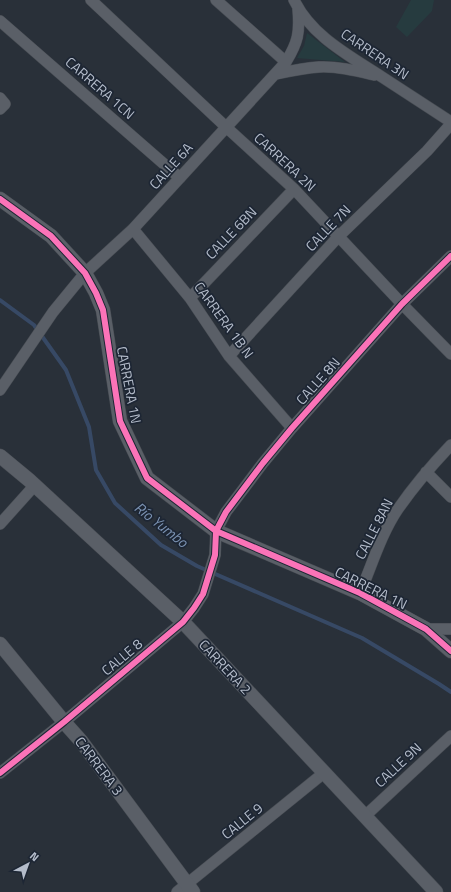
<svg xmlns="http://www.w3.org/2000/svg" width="451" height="892" font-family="'Titillium Web',sans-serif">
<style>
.green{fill:#263b3f}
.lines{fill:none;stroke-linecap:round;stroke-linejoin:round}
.stream{stroke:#374965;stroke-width:4}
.minor-casing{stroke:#464b52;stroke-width:12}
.tertiary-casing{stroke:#464b52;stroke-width:15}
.minor{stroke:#5a5f67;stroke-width:11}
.tertiary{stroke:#5a5f67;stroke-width:14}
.cycleway-casing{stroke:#1d2634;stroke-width:8}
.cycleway{stroke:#fb73b8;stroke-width:6}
.labels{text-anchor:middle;stroke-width:3.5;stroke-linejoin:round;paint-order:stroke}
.street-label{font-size:14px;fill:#b4bcca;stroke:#1d2634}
.water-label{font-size:15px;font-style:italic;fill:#7b92b2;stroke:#1d2634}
</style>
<rect width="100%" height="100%" fill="#293039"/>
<path class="green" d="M 411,0 L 434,0 L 432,11 L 407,37 L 396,27 Z
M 307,33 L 345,62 L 297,58 L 304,46 Z"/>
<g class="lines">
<path class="stream" d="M 0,300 L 34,325 L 66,370 L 89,427 L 96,470 L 115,503 L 161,545 L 197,566 L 362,638 L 439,684 L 451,692"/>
<defs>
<path id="minor" d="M 91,0 L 226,127 L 294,189 L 402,304 L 451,354
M 216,0 L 286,62
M 294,0 C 311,36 350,56 382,77 C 405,92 428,107 451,122
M 0,21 L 180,178
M 276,74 C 290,71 304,68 319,67 C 337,66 357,71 374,75
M 0,98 L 5,104 L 0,109
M 133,229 L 190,298 L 229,356 L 292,428
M 190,298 L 294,189
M 229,356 L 338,237 L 427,151 L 451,124
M 0,390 L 53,312 L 85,273 L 133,229 L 286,62 C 298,42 300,33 298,9
M 426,472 L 451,497
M 0,524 L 35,485
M 360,593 C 372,565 381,534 398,509 C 414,486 432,465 451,445
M 426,629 L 451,629
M 0,773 L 64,722 L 183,622 L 194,608 L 203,594 L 215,555 L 216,531 L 226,512 L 263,463 L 292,428 L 402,304 L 451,256
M 365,816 L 451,736
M 177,892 L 325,772"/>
<path id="tertiary" d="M 0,199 L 51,236 L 85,273 L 96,293 L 103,310 L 120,421 L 147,478 L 216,531 L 360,593 L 426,629 L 451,651
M 0,456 L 29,480 L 183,622 L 436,892
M 0,644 L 64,722 L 81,741 L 193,892"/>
</defs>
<use href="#minor" class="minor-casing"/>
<use href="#tertiary" class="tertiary-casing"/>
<use href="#minor" class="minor"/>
<use href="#tertiary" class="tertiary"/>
<defs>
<path id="cycleway" d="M 0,199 L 51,236 L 85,273 L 96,293 L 103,310 L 120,421 L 147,478 L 216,531 L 360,593 L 426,629 L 451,651
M 0,773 L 64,722 L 183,622 L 194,608 L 203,594 L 215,555 L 216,531 L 226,512 L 263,463 L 292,428 L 402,304 L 451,256"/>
</defs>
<use href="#cycleway" class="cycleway-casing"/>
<use href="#cycleway" class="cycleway"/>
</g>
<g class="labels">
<g class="street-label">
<text transform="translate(375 54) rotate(34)" y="5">CARRERA 3N</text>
<text transform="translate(100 88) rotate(41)" y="5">CARRERA 1CN</text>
<text transform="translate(285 162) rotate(43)" y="5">CARRERA 2N</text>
<text transform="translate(171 166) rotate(-48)" y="5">CALLE 6A</text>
<text transform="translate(328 228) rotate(-46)" y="5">CALLE 7N</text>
<text transform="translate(231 233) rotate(-46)" y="5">CALLE 6BN</text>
<text transform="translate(224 320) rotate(54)" y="5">CARRERA 1B N</text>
<text transform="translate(318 381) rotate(-48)" y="5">CALLE 8N</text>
<text transform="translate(129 385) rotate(79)" y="5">CARRERA 1N</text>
<text transform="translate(374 529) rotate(-63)" y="5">CALLE 8AN</text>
<text transform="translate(371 588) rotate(26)" y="5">CARRERA 1N</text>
<text transform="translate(122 657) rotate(-40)" y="5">CALLE 8</text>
<text transform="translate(225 667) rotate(47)" y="5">CARRERA 2</text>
<text transform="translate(398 765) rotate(-43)" y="5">CALLE 9N</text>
<text transform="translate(99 766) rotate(53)" y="5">CARRERA 3</text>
<text transform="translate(242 821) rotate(-39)" y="5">CALLE 9</text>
</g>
<g class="water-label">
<text transform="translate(161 525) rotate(38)" y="5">Río Yumbo</text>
</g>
</g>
<g transform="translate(28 864) rotate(41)" stroke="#1d2634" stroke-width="3" paint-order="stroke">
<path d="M0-3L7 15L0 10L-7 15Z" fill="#b4bcca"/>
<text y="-6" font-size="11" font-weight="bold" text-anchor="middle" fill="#b4bcca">N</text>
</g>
</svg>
